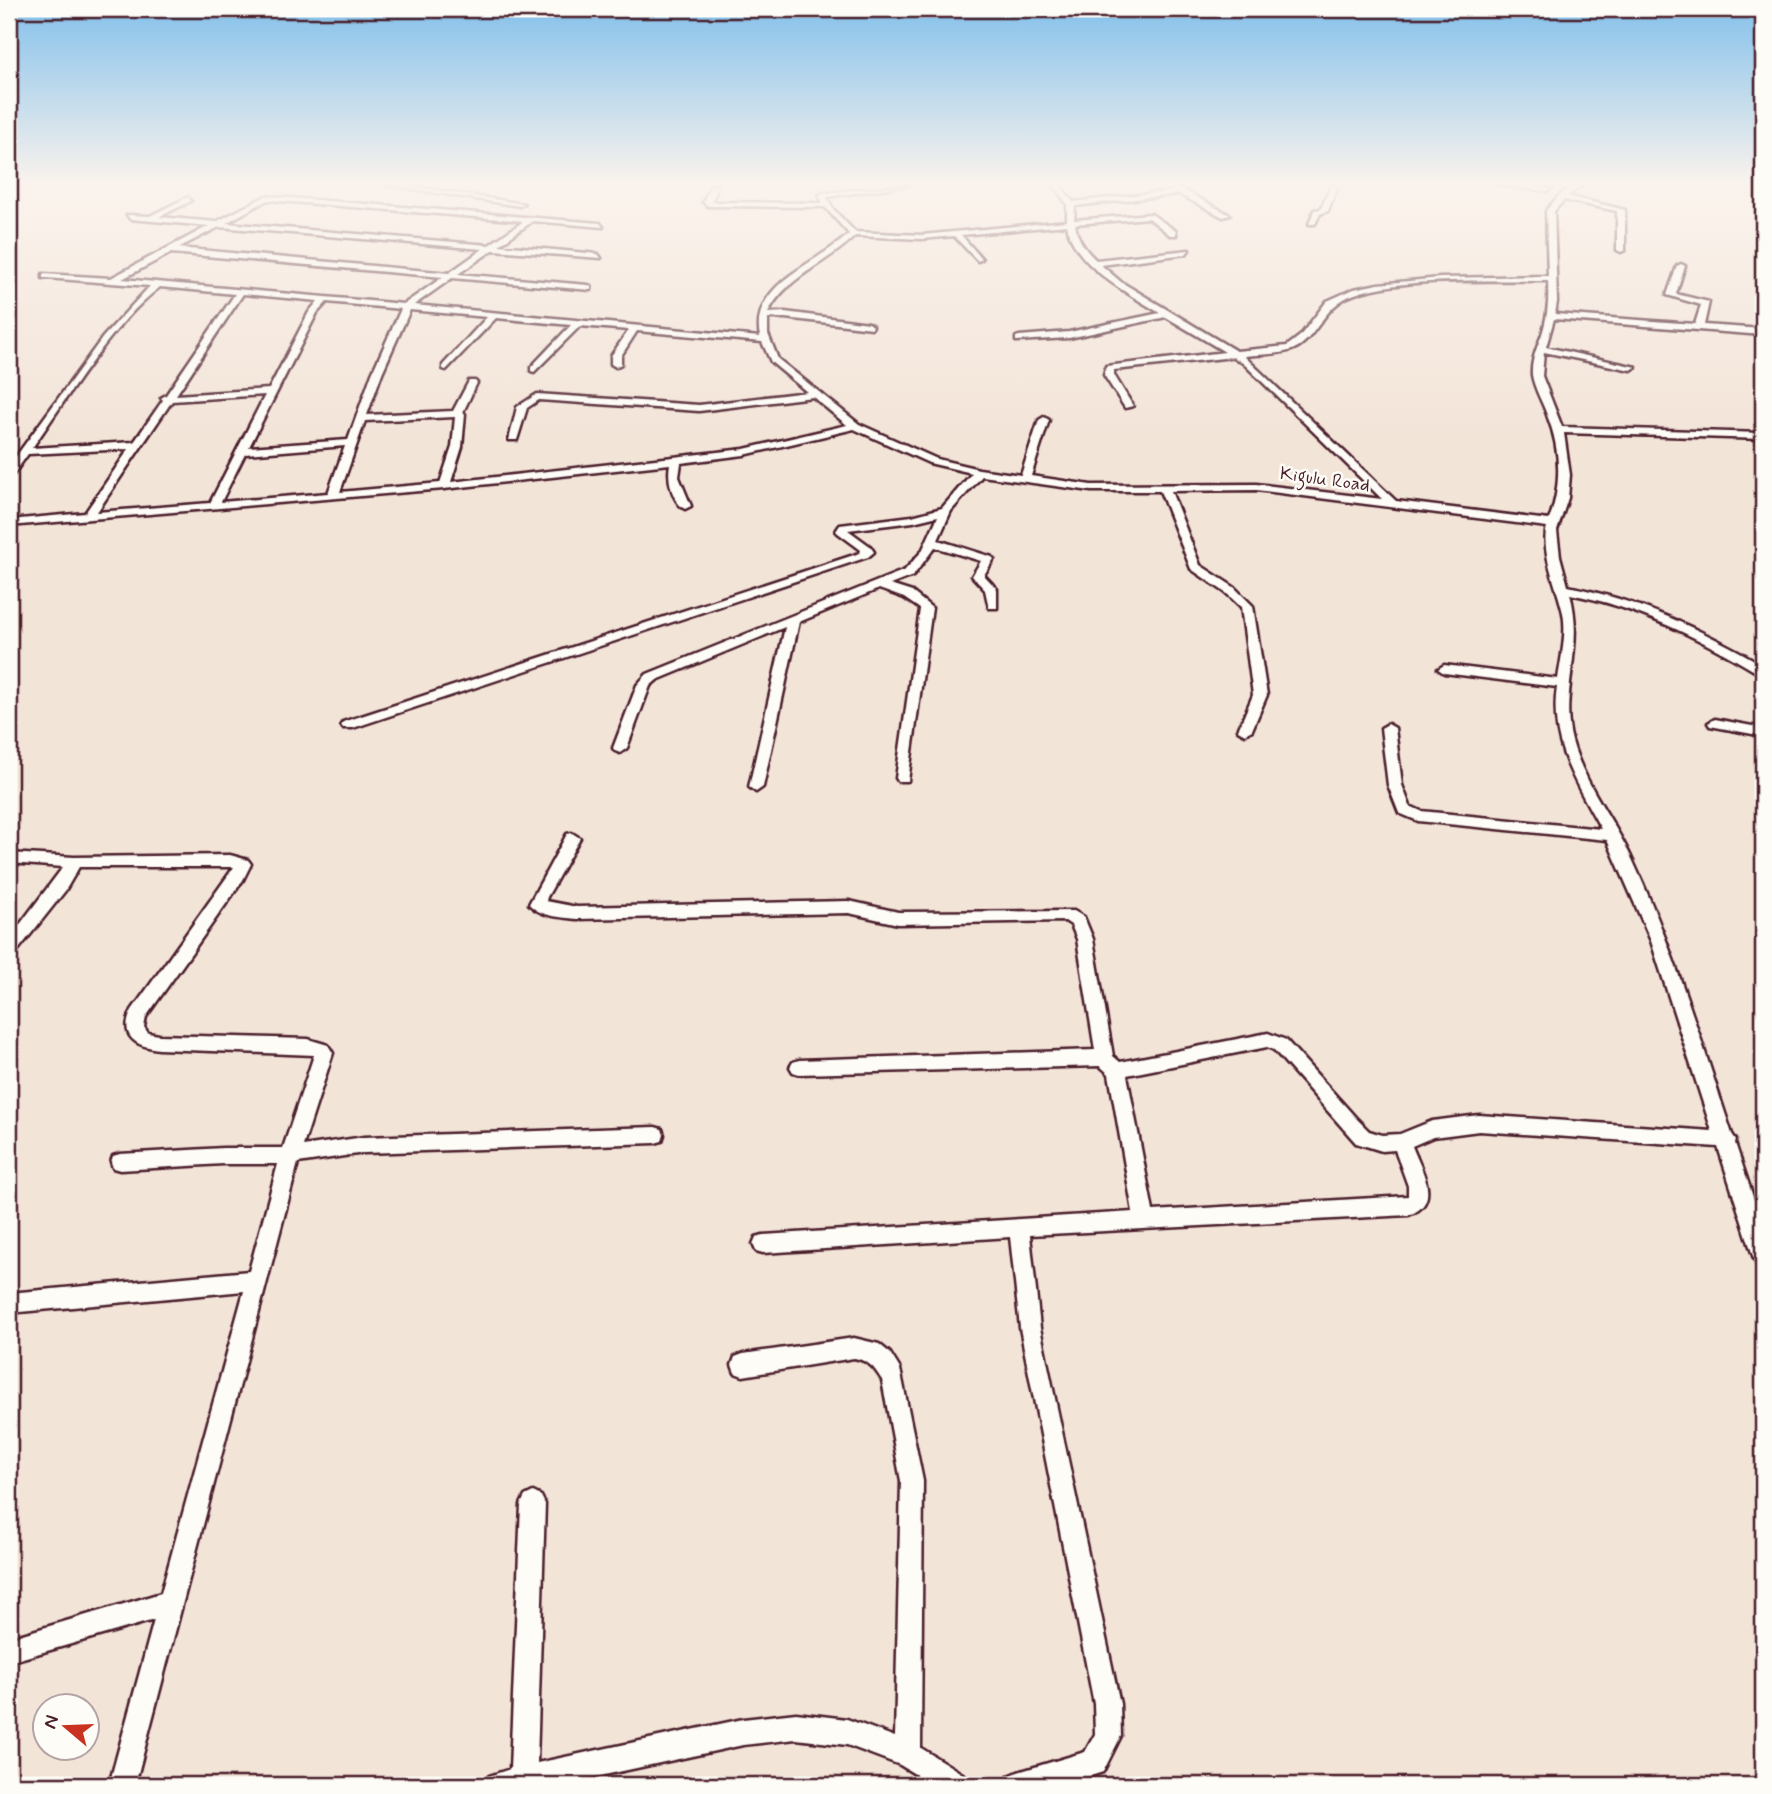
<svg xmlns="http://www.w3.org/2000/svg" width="1772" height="1794" font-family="Mynerve,sans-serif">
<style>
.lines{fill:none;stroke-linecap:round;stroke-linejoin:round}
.minor-casing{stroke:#4a1f2b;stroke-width:5}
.minor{fill:#fdfcf7;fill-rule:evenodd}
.labels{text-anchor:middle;stroke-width:5;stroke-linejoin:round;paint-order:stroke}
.far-street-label{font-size:19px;fill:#4a1f2b;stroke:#fdfcf7}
</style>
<rect width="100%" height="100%" fill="#f3e4d8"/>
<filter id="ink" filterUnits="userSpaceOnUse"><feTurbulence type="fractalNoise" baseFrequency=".0143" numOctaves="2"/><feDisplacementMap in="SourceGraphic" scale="14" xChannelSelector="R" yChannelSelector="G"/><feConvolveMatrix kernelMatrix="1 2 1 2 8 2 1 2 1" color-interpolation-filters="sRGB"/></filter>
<g filter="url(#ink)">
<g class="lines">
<defs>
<path id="minor" d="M 387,185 L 404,185 L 524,204 L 520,206 Z
M 711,185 L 718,185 L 712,202 L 823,203 L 819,195 L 823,193 L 909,185 L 827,197 L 833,209 L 855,232 L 922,235 L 1067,221 L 1067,204 L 1054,185 L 1060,185 L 1073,202 L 1173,191 L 1170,186 L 1176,186 L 1230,215 L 1223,217 L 1179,194 L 1075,206 L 1074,220 L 1151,214 L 1176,231 L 1176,235 L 1170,235 L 1149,218 L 1075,224 C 1077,239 1085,250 1096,260 L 1189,250 L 1186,254 L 1101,265 L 1121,282 L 1236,351 L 1287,346 L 1300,336 L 1327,301 L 1354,289 L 1378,284 L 1440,278 L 1548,276 L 1546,211 C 1555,199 1567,185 1582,185 L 1568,196 L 1625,210 L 1625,250 L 1621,252 L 1617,250 L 1617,211 L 1564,200 L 1554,211 L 1557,302 L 1555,314 L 1695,324 L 1701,305 L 1667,295 L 1677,266 L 1681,264 L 1685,266 L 1676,294 L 1709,302 L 1704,325 L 1763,329 L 1763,335 L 1554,319 L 1546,347 L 1636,367 L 1631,370 L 1544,352 L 1542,376 L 1562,427 L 1763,433 L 1763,439 L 1564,433 L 1570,475 L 1568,498 L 1557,531 L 1560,556 L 1568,586 C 1639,600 1701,629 1763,665 L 1763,674 L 1758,673 C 1699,638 1638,607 1570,594 C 1585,647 1559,693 1572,741 C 1584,784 1614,820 1632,859 C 1673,947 1701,1041 1732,1134 L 1736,1140 L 1735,1143 L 1763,1227 L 1763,1265 L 1756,1263 L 1753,1256 L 1718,1147 L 1479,1131 L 1433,1137 L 1412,1146 C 1421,1170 1443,1202 1409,1215 L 1030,1235 L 1040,1328 L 1120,1704 L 1121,1736 L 1103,1772 L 1063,1785 L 1005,1785 L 1009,1776 L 1018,1772 L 1085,1752 L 1095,1734 L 1094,1704 L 1020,1328 L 1010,1237 L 763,1253 L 756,1251 L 753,1244 L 756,1237 L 763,1235 L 1133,1212 L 1109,1074 L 1100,1066 L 799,1074 L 793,1072 L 790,1067 L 793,1062 L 799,1060 L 1095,1050 L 1077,939 L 1071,925 L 1065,921 L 898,924 L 849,913 L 577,919 C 561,917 540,917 529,904 L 567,834 L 572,833 L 580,838 L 547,897 L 546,901 L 577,907 L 849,901 L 898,912 L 1074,911 L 1084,917 L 1093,939 L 1113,1056 L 1120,1062 L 1268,1033 L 1286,1040 L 1356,1118 L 1369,1131 L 1382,1135 L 1400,1134 L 1432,1121 L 1479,1115 L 1712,1131 L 1651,941 L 1607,840 L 1418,821 L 1399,813 L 1388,785 L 1381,728 L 1388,724 L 1395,728 L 1402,785 L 1410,806 L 1421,811 L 1601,829 C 1575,781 1549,743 1557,687 L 1444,673 L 1438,669 L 1444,665 L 1558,679 C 1561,658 1567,634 1563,613 C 1558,589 1540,550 1547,527 L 1256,490 L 1171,491 L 1200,565 L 1234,587 L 1253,606 L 1267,695 L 1252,730 L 1245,734 L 1238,730 L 1253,695 L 1241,607 L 1226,593 L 1191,569 L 1160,491 L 1091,491 L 982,476 L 951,511 L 938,540 L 992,557 L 994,559 L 984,575 L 997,589 L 997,608 L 989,608 L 985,590 L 972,576 L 981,561 L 935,547 L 913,576 L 890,585 L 912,592 L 932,608 L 908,781 L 898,781 L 896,778 L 920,609 L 904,598 L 879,589 L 799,622 L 763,787 L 756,792 L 749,787 L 785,627 L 657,680 L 650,686 L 627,748 L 620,753 L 615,751 L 613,748 L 637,685 L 647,674 L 905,570 L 922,551 L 938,516 L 913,522 L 848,530 L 870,546 L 874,552 L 868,557 L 353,728 L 343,728 L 341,725 L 343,722 L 860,553 L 861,550 L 838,533 L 836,531 L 840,525 L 912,516 L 942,508 L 972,473 L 929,463 L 854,429 L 744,455 L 681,463 L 679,477 L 691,506 L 685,509 C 672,502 667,478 670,464 L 444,489 L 9,526 L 9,520 L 85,513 L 129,449 L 28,454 L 13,475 L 9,476 L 9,466 L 103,337 L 150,286 L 46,278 L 43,278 L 43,274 L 111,278 L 209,226 L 130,219 L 127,215 L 150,216 L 188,197 L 191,201 L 159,217 L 216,222 L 266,196 L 600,223 L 603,227 L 533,221 L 499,245 L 598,254 L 601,258 L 493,250 L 458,274 L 588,285 L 591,286 L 591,290 L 452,278 L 414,305 L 760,337 C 749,283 818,264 849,234 L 825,207 L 708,206 L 703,202 ZM 267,200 L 524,221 L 489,245 L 226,223 ZM 1067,225 C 1073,265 1129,294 1160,313 L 1069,332 L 1019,336 L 1016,337 L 1016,341 L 1069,338 L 1166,317 L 1225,352 L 1106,366 L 1104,375 L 1125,408 L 1133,406 L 1114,375 L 1114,370 L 1233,357 L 1243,363 L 1382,499 L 1256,484 L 1091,485 L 1031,476 L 1049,420 L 1044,417 L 1039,420 L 1021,475 L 979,469 L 937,459 L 859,424 L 778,359 L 768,334 L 768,318 L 785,318 L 872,328 L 873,326 L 869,323 L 785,312 L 768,313 C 785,277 827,264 855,236 L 922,239 L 954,236 L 978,261 L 982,259 L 961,235 ZM 219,227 L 483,249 L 449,273 L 178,248 ZM 171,253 L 443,277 L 404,304 L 122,279 ZM 1548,281 C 1549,299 1548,316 1542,334 C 1537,348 1531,360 1532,375 C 1534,388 1543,403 1547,415 C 1561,450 1562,485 1549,520 L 1396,501 L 1244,356 C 1259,354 1278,355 1292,350 C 1318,340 1321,305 1355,294 C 1406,277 1493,281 1548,281 ZM 160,287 L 235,294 L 166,395 L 161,398 L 163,400 L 134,442 L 32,448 C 66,400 114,321 160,287 ZM 243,294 L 318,301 L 309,312 L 269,389 L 176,395 ZM 327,302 L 401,309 L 372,373 L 348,440 L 249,447 L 317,313 ZM 410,310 L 487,317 L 443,365 L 443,369 L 446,370 L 496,318 L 571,325 L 531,367 L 531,371 L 534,372 L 580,326 L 629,330 L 611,356 L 611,364 L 616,367 L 621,364 L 621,356 L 637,331 L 762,342 L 771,362 L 807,392 L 699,405 L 537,394 L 517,407 L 509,440 L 517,440 L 527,408 L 539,400 L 699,411 L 813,397 L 847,425 L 744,449 L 451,482 L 462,447 L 465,414 L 463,412 L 477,383 L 475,381 L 469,381 L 453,411 L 367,415 L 382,373 ZM 265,395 L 210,503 L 97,512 L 172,401 ZM 455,417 L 452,447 L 440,483 L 340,492 L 365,421 ZM 345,446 L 328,493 L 221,502 L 245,454 ZM 1267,1047 L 1274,1050 L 1356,1143 L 1382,1151 L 1395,1150 L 1408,1186 L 1408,1196 L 1153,1211 L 1127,1075 Z
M 1331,185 L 1338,185 L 1328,211 L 1320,214 L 1315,224 L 1309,224 L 1314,210 L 1321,209 Z
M 1498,185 L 1524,185 L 1551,189 L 1547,191 Z
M 1715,719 L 1763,728 L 1763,736 L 1710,726 L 1708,723 Z
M 9,853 L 74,857 L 230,855 L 248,860 L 251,864 L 243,880 L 146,1017 L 144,1027 L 148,1033 L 159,1035 L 308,1039 L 328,1045 L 333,1053 L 303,1146 L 364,1137 L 655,1127 L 662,1129 L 664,1135 L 662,1141 L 655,1143 L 364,1153 L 298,1163 L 135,1785 L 109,1785 L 154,1620 L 9,1662 L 9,1638 L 161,1593 L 244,1291 L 9,1313 L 9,1293 L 249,1271 L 278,1164 L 223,1164 L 120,1170 L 113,1168 L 111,1162 L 113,1156 L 120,1154 L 223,1148 L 283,1148 L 314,1055 L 159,1049 C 135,1046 119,1036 132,1010 L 234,867 L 79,867 L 65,891 L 15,954 L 9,956 L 9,939 L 63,867 L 9,863 Z
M 854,1338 L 879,1344 L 890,1353 L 900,1369 L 923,1481 L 921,1748 L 966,1776 L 970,1785 L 933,1785 L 900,1765 L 847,1745 L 796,1739 L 743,1745 L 558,1785 L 485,1785 L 489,1776 L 510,1769 L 521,1504 L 525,1496 L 533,1492 L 541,1496 L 545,1504 L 537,1763 L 743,1719 L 796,1713 L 847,1719 L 895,1737 L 901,1481 L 882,1380 C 874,1367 869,1361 854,1358 L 743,1376 L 735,1373 L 732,1365 L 735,1357 L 743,1354 Z"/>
</defs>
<use href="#minor" class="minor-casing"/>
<use href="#minor" class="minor"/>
</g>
</g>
<linearGradient id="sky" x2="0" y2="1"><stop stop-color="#83c0eb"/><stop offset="0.42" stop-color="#faf3ed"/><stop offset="1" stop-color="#faf3ed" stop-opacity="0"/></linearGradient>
<rect width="1772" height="436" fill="url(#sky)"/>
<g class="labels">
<g class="far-street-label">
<text transform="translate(1325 478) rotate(8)" y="7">Kigulu Road</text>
</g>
</g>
<rect width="1772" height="1794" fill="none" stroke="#fdfcf7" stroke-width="35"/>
<rect x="18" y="18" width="1737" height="1759" fill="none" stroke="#4a1f2b" stroke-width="2.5" filter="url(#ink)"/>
<g transform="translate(66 1727) rotate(289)"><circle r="33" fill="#fdfcf7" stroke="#b5a4a5" stroke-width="2"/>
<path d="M0-5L12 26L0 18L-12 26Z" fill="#c8321e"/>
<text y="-10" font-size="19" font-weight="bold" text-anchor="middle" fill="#4a1f2b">N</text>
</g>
</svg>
